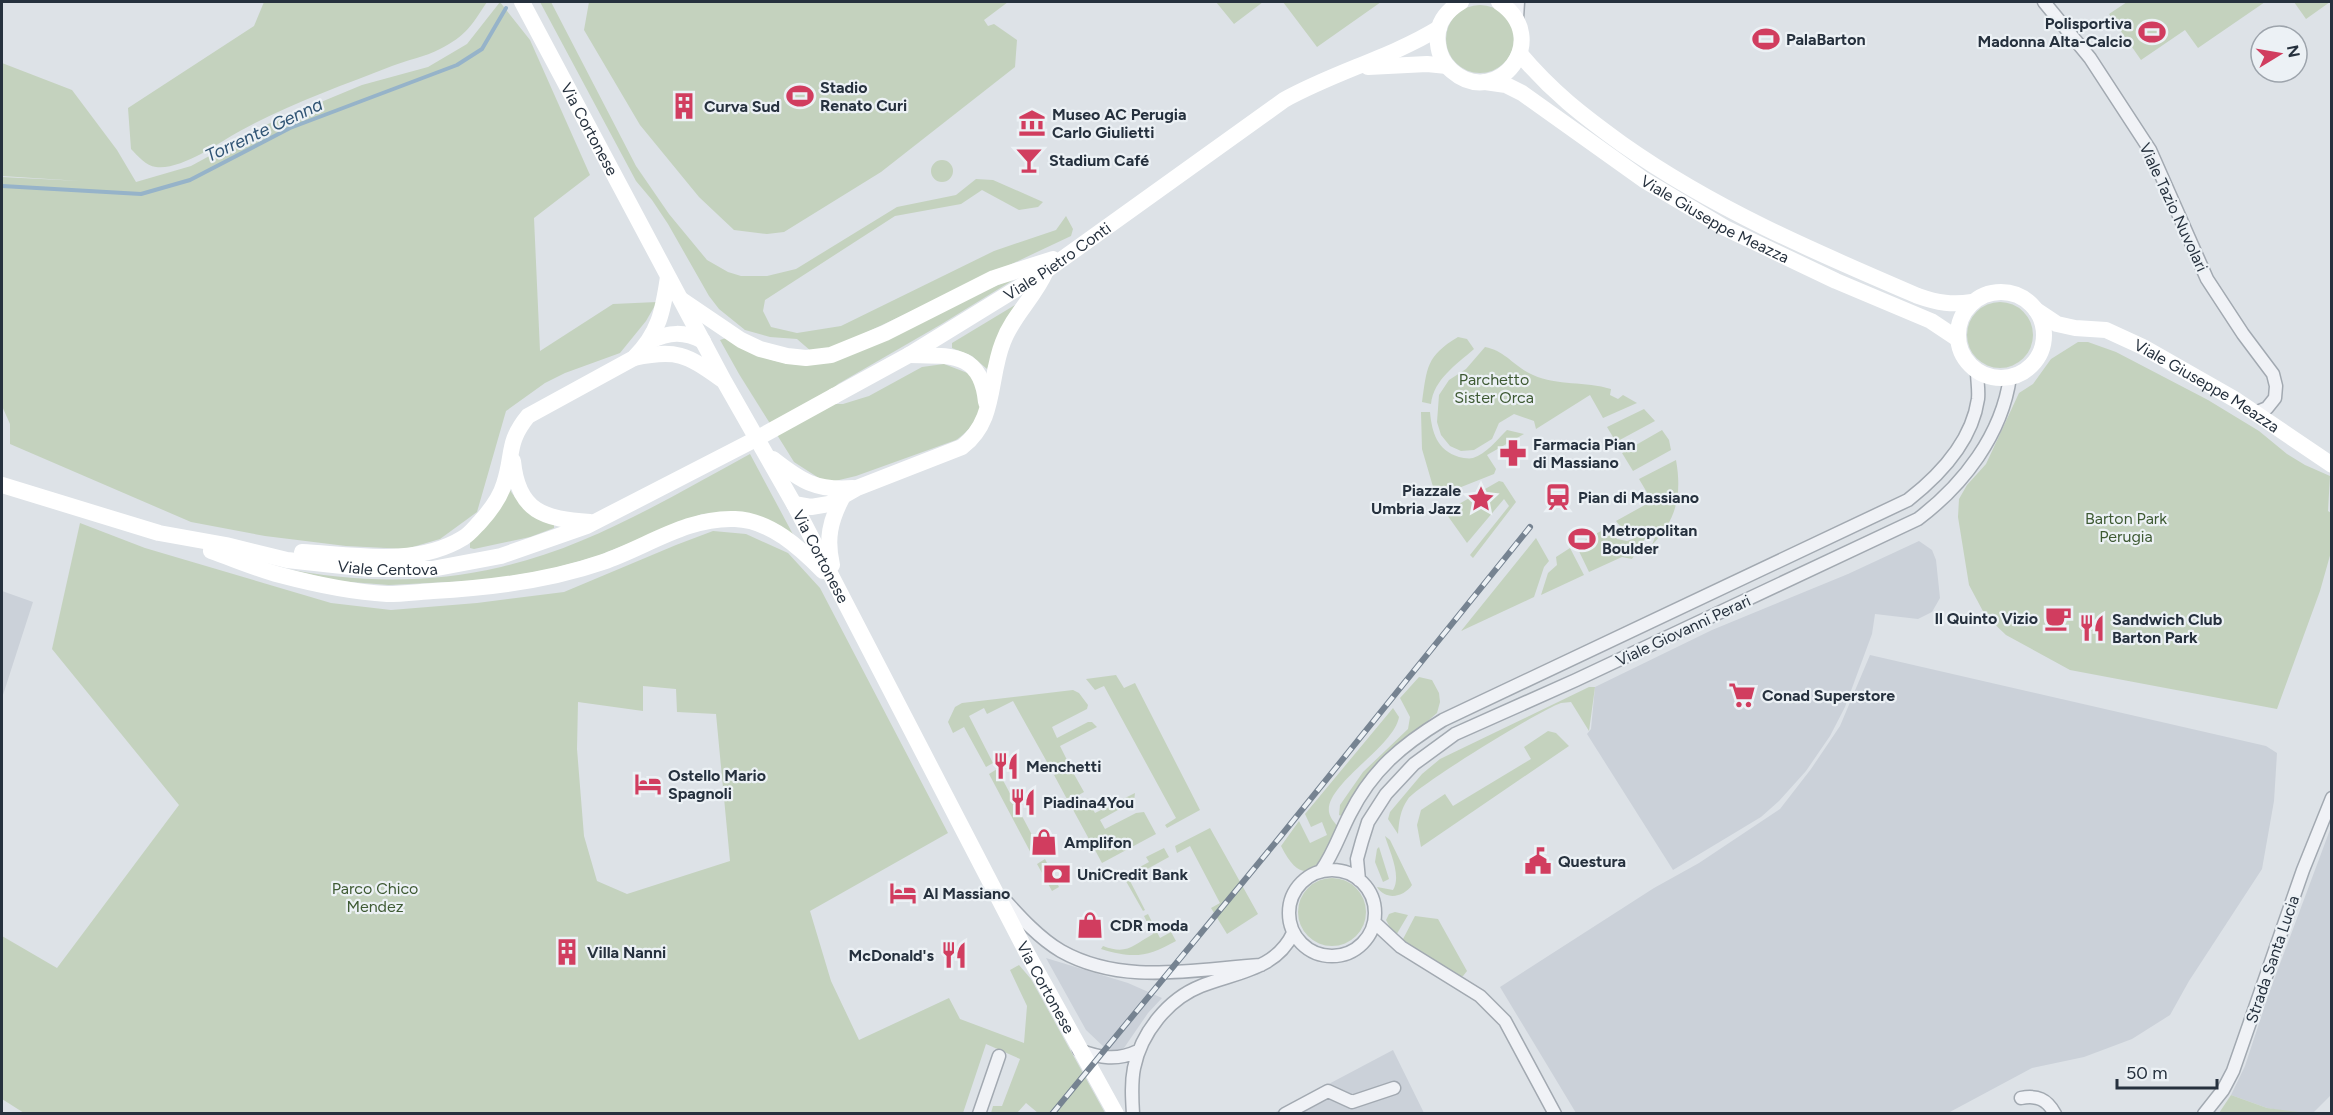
<svg xmlns="http://www.w3.org/2000/svg" width="2333" height="1115" font-family="Figtree,sans-serif">
<style>
.built{fill:#cbd1d9}
.green{fill:#c4d2be;fill-rule:evenodd}
.lines{fill:none;stroke-linecap:round;stroke-linejoin:round}
.stream{stroke:#96b3c9;stroke-width:4}
.street-casing{stroke:#a2a9b1;stroke-width:15}
.street{stroke:#f0f2f6;stroke-width:12}
.secondary{stroke:#fff;stroke-width:16}
.rail-casing{stroke:#768391;stroke-width:6}
.rail{stroke:#ecf1f5;stroke-width:4;stroke-dasharray:11;stroke-linecap:butt}
.secondary-bridge{stroke:#fff;stroke-width:16}
.labels{text-anchor:middle;stroke-width:4.5;stroke-linejoin:round;paint-order:stroke}
.poi-label{font-size:16px;font-weight:bold;fill:#26313e;stroke:#ecf1f5;text-anchor:start}
.street-label{font-size:16px;fill:#26313e;stroke:#ecf1f5}
.park-label{font-size:16px;fill:#3e5a33;stroke:#ecf1f5}
.water-label{font-size:18px;font-style:italic;fill:#2f5373;stroke:#ecf1f5}
</style>
<rect width="100%" height="100%" fill="#dde2e7"/>
<path class="built" d="M 1919,541 L 1932,550 L 1936,560 L 1940,598 L 1932,612 L 1918,619 L 1875,614 L 1872,634 L 1845,707 L 1830,736 L 1806,771 L 1779,801 L 1761,817 L 1673,870 L 1587,734 L 1591,729 L 1595,687 L 1712,630 L 1848,574 Z
M 2,591 L 33,602 L 2,698 Z
M 1870,655 L 2266,746 L 2277,753 L 2274,801 L 2262,869 L 2189,981 L 2170,1015 L 2132,1039 L 2084,1057 L 2032,1068 L 1948,1113 L 1576,1113 L 1500,987 L 1654,888 L 1699,863 L 1780,809 L 1811,769 L 1840,726 Z
M 2331,827 L 2331,1095 L 2313,1113 L 2290,1112 L 2267,1108 L 2231,1095 L 2245,1066 L 2268,996 Z
M 1046,958 L 1128,983 L 1162,998 L 1148,1013 L 1124,1048 L 1117,1051 L 1106,1049 L 1086,1030 Z
M 1393,1050 L 1424,1113 L 1272,1114 Z"/>
<path class="green" d="M 264,2 L 487,2 C 471,26 467,35 440,49 C 425,57 407,60 392,66 C 341,86 289,104 240,131 C 218,143 182,170 156,167 C 146,166 138,156 131,149 L 128,108 L 254,26 Z
M 500,2 L 530,40 L 590,175 L 534,218 L 540,351 L 613,304 L 657,302 L 646,321 L 620,353 L 565,373 L 545,383 L 506,411 L 477,512 L 440,539 L 406,549 L 346,546 L 265,536 L 191,522 L 10,444 L 10,424 L 2,406 L 2,177 L 80,181 L 2,176 L 2,63 L 72,90 L 117,150 L 136,182 L 191,166 L 268,124 L 362,85 L 428,67 L 467,44 Z
M 540,2 L 551,2 L 636,166 L 669,214 L 707,260 L 728,272 L 741,276 L 767,276 L 796,269 L 897,207 L 956,195 L 976,179 L 993,180 L 1043,202 L 1038,207 L 1019,210 L 982,190 L 961,204 L 895,216 L 765,300 L 763,311 L 771,327 L 797,333 L 841,326 L 994,251 L 1056,230 L 1066,216 L 1073,229 L 1071,236 L 831,349 L 812,352 L 797,339 L 770,337 L 745,330 L 719,309 L 709,296 L 668,224 L 652,200 L 636,181 Z
M 589,2 L 1008,2 L 984,20 L 988,26 L 994,24 L 1017,40 L 1015,67 L 881,172 L 784,232 L 767,234 L 734,230 L 699,197 L 640,125 L 584,30 Z
M 1216,2 L 1263,2 L 1234,24 Z
M 1283,2 L 1381,2 L 1317,47 Z
M 2127,2 L 2265,2 L 2198,48 L 2185,30 L 2141,60 L 2109,14 Z
M 2294,2 L 2330,2 L 2306,19 Z
M1446 39a34 34 0 1 1 68 0a34 34 0 1 1-68 0Z
M931 171a11 11 0 1 1 22 0a11 11 0 1 1-22 0Z
M 1018,277 L 940,325 L 838,384 L 830,392 L 825,404 L 843,404 L 869,396 L 922,367 L 944,364 L 970,374 C 974,380 980,389 982,396 C 985,414 969,431 956,440 L 856,476 L 835,481 L 822,480 L 794,462 L 739,374 L 720,340 L 726,338 C 755,354 767,362 800,365 Z
M1967 335a33 33 0 1 1 66 0a33 33 0 1 1-66 0Z
M 1015,305 L 987,369 L 972,356 L 952,348 L 952,343 Z
M 1458,337 L 1467,339 L 1474,349 C 1456,365 1434,379 1431,404 L 1422,402 C 1427,368 1426,356 1458,337 Z
M 2078,342 L 2088,342 L 2116,352 L 2208,400 L 2259,431 L 2287,454 L 2305,465 L 2330,476 L 2328,511 L 2331,513 L 2331,552 L 2320,591 L 2277,709 L 2070,670 L 2006,635 L 1985,615 L 1969,585 L 1958,517 L 1959,499 L 1967,485 L 1986,464 L 2019,393 L 2033,384 L 2051,359 Z
M 1485,347 C 1506,351 1514,367 1533,375 C 1558,386 1585,381 1611,389 L 1610,395 L 1618,399 L 1623,395 L 1637,403 L 1603,418 L 1590,395 L 1536,429 L 1534,421 L 1514,414 L 1499,423 L 1492,439 L 1474,450 L 1461,451 L 1450,446 L 1441,435 L 1437,422 L 1439,395 L 1449,380 L 1466,369 Z
M 1644,409 L 1655,421 L 1616,442 L 1607,427 Z
M 1421,412 L 1430,412 C 1432,433 1437,450 1459,457 C 1463,458 1469,459 1473,458 C 1486,454 1498,439 1507,430 L 1524,434 L 1487,455 L 1496,469 L 1494,474 L 1436,497 L 1422,449 Z
M 1662,430 L 1669,440 L 1671,450 L 1633,471 L 1622,453 Z
M 750,454 L 796,540 L 721,513 L 702,514 L 595,557 L 547,570 L 487,580 L 389,585 L 338,581 L 283,568 C 355,583 429,584 501,567 C 589,547 671,497 750,454 Z
M 1676,460 C 1682,494 1677,520 1652,545 L 1655,537 L 1653,530 L 1646,528 L 1624,531 L 1616,521 L 1652,501 L 1639,479 Z
M 1499,481 L 1503,482 L 1516,502 L 1473,558 L 1470,555 L 1509,506 L 1504,499 L 1467,543 L 1445,512 Z
M 510,490 C 521,508 535,515 554,525 L 554,528 L 530,537 L 474,549 L 470,548 L 470,542 Z
M 80,523 L 145,548 L 331,603 L 391,610 L 477,603 L 564,592 L 676,545 L 713,531 L 746,534 L 788,553 L 820,588 L 948,833 L 810,911 L 831,981 L 859,1040 L 949,998 L 960,1019 L 1024,1043 L 1027,1006 L 1010,970 L 1019,965 L 1031,979 L 1105,1113 L 1038,1113 L 1026,1103 L 1017,1113 L 991,1113 L 993,1106 L 1002,1106 L 1020,1059 L 986,1044 L 963,1113 L 24,1113 L 2,1099 L 2,936 L 57,968 L 179,805 L 52,649 ZM 643,686 L 676,689 L 677,712 L 716,714 L 730,861 L 627,894 L 597,881 L 584,836 L 577,749 L 578,702 L 643,711 Z
M 1608,527 L 1617,539 L 1627,541 L 1642,535 L 1646,537 L 1632,559 L 1622,557 L 1589,572 L 1576,545 Z
M 1536,538 L 1549,561 L 1544,567 L 1534,597 L 1461,631 Z
M 1570,548 L 1584,575 L 1541,595 L 1548,573 L 1557,565 L 1556,557 Z
M 1116,675 L 1124,688 L 1135,683 L 1200,810 L 1167,828 L 1165,825 L 1176,818 L 1104,686 L 1095,690 L 1086,679 Z
M 1419,677 L 1432,680 L 1439,693 L 1440,702 L 1437,713 L 1415,732 L 1344,817 L 1339,815 L 1340,805 L 1363,772 L 1408,729 L 1410,717 L 1400,698 Z
M 1589,687 L 1595,687 L 1589,731 L 1571,702 C 1568,702 1564,703 1561,703 C 1542,709 1418,785 1408,799 C 1400,810 1399,822 1398,834 L 1388,819 L 1390,812 L 1422,774 L 1440,759 Z
M 1073,690 L 1079,693 L 1088,705 L 1087,709 L 1052,727 L 1057,738 L 1088,722 L 1092,722 L 1097,727 L 1060,746 L 1068,762 L 1052,771 L 1013,701 L 987,714 L 984,708 L 969,716 L 993,763 L 986,767 L 964,727 L 953,733 L 948,722 L 955,707 L 962,703 Z
M 1393,708 L 1399,717 C 1394,747 1325,784 1329,812 C 1330,818 1335,823 1339,828 C 1323,857 1307,898 1281,846 L 1299,821 L 1310,843 L 1327,835 L 1322,822 L 1311,827 L 1305,814 Z
M 1548,731 L 1556,733 L 1569,746 L 1421,847 L 1417,825 L 1421,810 L 1445,794 L 1453,806 L 1531,759 L 1524,747 Z
M 1070,767 L 1084,792 L 1068,801 L 1054,775 Z
M 997,769 L 1041,852 L 1033,857 L 989,774 Z
M 1135,793 L 1134,801 L 1100,820 L 1105,829 L 1136,813 L 1144,812 L 1156,834 L 1102,863 L 1071,806 L 1087,798 L 1095,813 Z
M 1210,828 L 1258,914 L 1227,934 L 1211,908 L 1220,903 L 1190,846 L 1177,853 L 1175,846 Z
M 1385,836 L 1390,840 L 1412,885 C 1404,897 1386,901 1377,887 L 1393,890 C 1402,876 1389,850 1385,836 Z
M 1379,847 L 1389,879 L 1383,882 L 1375,862 L 1377,849 Z
M 1164,848 L 1169,857 L 1129,879 L 1145,910 L 1143,911 L 1123,876 L 1149,862 L 1146,857 Z
M 1045,859 L 1059,887 L 1052,891 L 1037,864 Z
M1298 912a34 34 0 1 1 68 0a34 34 0 1 1-68 0Z
M 1395,912 L 1408,915 L 1395,937 L 1386,920 L 1389,914 Z
M 1148,914 L 1160,938 L 1171,932 L 1176,941 C 1147,957 1134,959 1101,949 L 1103,946 C 1127,955 1132,946 1153,934 L 1144,916 Z
M 1415,916 L 1438,919 L 1467,971 L 1463,976 L 1457,977 L 1402,941 Z
M 2231,1095 L 2267,1108 L 2307,1113 L 2219,1113 Z"/>
<g class="lines">
<path class="stream" d="M 2,186 L 141,194 L 190,180 L 290,128 L 457,65 L 482,49 L 506,8"/>
<defs>
<path id="street" d="M 2044,2 L 2090,58 L 2150,150 L 2207,279 L 2243,334 L 2273,374 L 2276,386 L 2275,398 L 2267,408 L 2255,413
M 1517,18 L 1518,2
M1289 913a43 43 0 1 1 86 0a43 43 0 1 1-86 0Z
M 1321,871 C 1334,853 1340,833 1350,814 C 1372,770 1402,745 1443,720 L 1908,500 C 1940,475 1972,441 1978,399 C 1979,390 1977,380 1977,371
M 1359,880 L 1357,859 L 1362,841 L 1368,822 L 1386,794 L 1414,764 L 1455,734 L 1576,680 L 1918,519 C 1963,485 2002,435 2010,377
M 1003,898 C 1020,917 1039,938 1061,951 C 1123,986 1194,969 1261,965
M 1374,922 L 1401,947 L 1480,996 L 1505,1021 L 1555,1114
M 1079,1050 C 1100,1058 1117,1061 1138,1051
M 2021,1098 C 2037,1095 2047,1099 2055,1114
M 979,1114 L 999,1056
M 1133,1114 C 1132,1098 1131,1083 1134,1068 C 1141,1033 1168,999 1201,986 C 1236,972 1276,970 1293,933
M 1285,1114 L 1328,1091 L 1352,1102 L 1394,1088
M 2204,1114 L 2223,1090 L 2233,1071 L 2303,870 L 2332,798"/>
</defs>
<use href="#street" class="street-casing"/>
<use href="#street" class="street"/>
<g class="secondary">
<path id="s1" d="M 522,2 L 724,381 L 794,504 L 1027,953 L 1116,1114"/>
<path d="M 1461,2 C 1446,11 1435,25 1438,44 C 1439,55 1444,64 1452,71 C 1497,110 1554,39 1499,2"/>
<path d="M 1520,54 C 1552,92 1582,115 1622,144 C 1714,209 1815,252 1918,296 C 1938,303 1952,305 1972,302"/>
<path d="M 1368,67 L 1427,64 L 1447,66"/>
<path id="s2" d="M 1485,82 L 1506,85 L 1522,93 L 1644,180 L 1725,228 L 1836,281 L 1931,321 L 1958,339"/>
<circle cx="2001" cy="335" r="43"/>
<path d="M 682,300 L 741,340 L 760,349 L 787,356 L 806,358 L 831,355 L 885,333 L 994,278 L 1053,259"/>
<path id="s3" d="M 2036,310 L 2057,324 L 2075,328 L 2106,330 L 2143,347 L 2236,400 L 2332,465"/>
<path d="M 650,341 C 669,332 684,331 703,341"/>
<path d="M 909,355 C 950,356 981,351 986,402"/>
<path d="M 634,358 C 676,349 686,354 721,379"/>
<path id="s4" d="M 834,396 L 909,355 L 1047,270 L 1284,100 C 1334,72 1390,58 1439,28"/>
<path d="M 773,459 C 801,481 816,491 853,488"/>
<path d="M 513,461 C 518,512 544,519 590,522"/>
<path id="s5" d="M 2,485 L 159,533 L 226,545 L 287,560 L 370,569 L 432,569 L 501,556 L 587,526 L 756,439"/>
<path d="M 794,504 L 811,507 L 829,504 L 857,488 L 962,447 C 997,420 988,379 1003,342 C 1013,315 1035,297 1046,271"/>
<path d="M 211,551 C 234,559 257,569 280,575 C 314,584 352,592 387,594 C 402,594 418,592 433,591 C 491,588 548,581 603,562 C 647,547 687,517 735,519 C 770,520 800,548 823,571"/>
<path d="M 302,552 C 354,555 416,567 463,538 C 470,534 475,527 480,522 C 490,511 500,498 504,484 C 514,454 506,443 528,416 L 634,358 C 659,333 663,311 668,277"/>
<path d="M 832,565 C 826,539 830,521 842,498"/>
</g>
<defs>
<path id="rail" d="M 1052,1114 L 1280,837 L 1530,527"/>
</defs>
<use href="#rail" class="rail-casing"/>
<use href="#rail" class="rail"/>
<path class="secondary-bridge" d="M 756,439 L 834,396"/>
</g>
<defs>
<symbol id="stadium-bare" viewBox="-9 -9 18 18"><path d="M0-5a6.5 5 0 1 0 0 10a6.5 5 0 1 0 0-10ZM-3.5-1.8h7v3.6h-7Z" fill="#d13d5f" stroke="#ecf1f5" stroke-width="2.5" paint-order="stroke"/></symbol>
<symbol id="building-bare" viewBox="-9 -9 18 18"><path d="M-4-6H4V6H1V3H-1V6H-4ZM-2.5-4.3h1.7v1.8h-1.7ZM.8-4.3h1.7v1.8H.8ZM-2.5-1h1.7V.8h-1.7ZM.8-1h1.7V.8H.8Z" fill="#d13d5f" stroke="#ecf1f5" stroke-width="2.5" paint-order="stroke"/></symbol>
<symbol id="museum-bare" viewBox="-9 -9 18 18"><path d="M0-6L6-3V-2H-6V-3ZM-5-1h2V3h-2ZM-1-1h2V3h-2ZM3-1h2V3H3ZM-6 4H6V6H-6Z" fill="#d13d5f" stroke="#ecf1f5" stroke-width="2.5" paint-order="stroke"/></symbol>
<symbol id="bar-bare" viewBox="-9 -9 18 18"><path d="M-6-5H6L.8 .8V4.5H3.5V6h-7V4.5H-.8V.8Z" fill="#d13d5f" stroke="#ecf1f5" stroke-width="2.5" paint-order="stroke"/></symbol>
<symbol id="pharmacy-bare" viewBox="-9 -9 18 18"><path d="M-2-6h4v4h4v4h-4v4h-4v-4h-4v-4h4Z" fill="#d13d5f" stroke="#ecf1f5" stroke-width="2.5" paint-order="stroke"/></symbol>
<symbol id="station-bare" viewBox="-9 -9 18 18"><path d="M-3-6H3Q5-6 5-4V2Q5 4 3 4L4.5 6H3L1.5 4h-3L-3 6H-4.5L-3 4Q-5 4-5 2V-4Q-5-6-3-6ZM-3.5-4v3h7v-3ZM-3.5 1v1.5H-2V1ZM2 1v1.5H3.5V1Z" fill="#d13d5f" stroke="#ecf1f5" stroke-width="2.5" paint-order="stroke"/></symbol>
<symbol id="sight-bare" viewBox="-9 -9 18 18"><path d="M0-6L1.8-2.2L6-1.7L2.9 1.2L3.7 5.4L0 3.3L-3.7 5.4L-2.9 1.2L-6-1.7L-1.8-2.2Z" fill="#d13d5f" stroke="#ecf1f5" stroke-width="2.5" paint-order="stroke"/></symbol>
<symbol id="cafe-bare" viewBox="-9 -9 18 18"><path d="M-5.5-4.5H6V0H3Q3 3.5 0 3.5H-2.5Q-5.5 3.5-5.5 0ZM3-3.2v2h1.7v-2ZM-6 4.5H4V6H-6Z" fill="#d13d5f" stroke="#ecf1f5" stroke-width="2.5" paint-order="stroke"/></symbol>
<symbol id="restaurant-bare" viewBox="-9 -9 18 18"><path d="M-5-6h1v4h1v-4h1v4h1v-4h1v5L-1.5 .5V6h-2V.5L-5-1ZM5-6V6H3V1.5H1.5Q1.5-4 5-6Z" fill="#d13d5f" stroke="#ecf1f5" stroke-width="2.5" paint-order="stroke"/></symbol>
<symbol id="supermarket-bare" viewBox="-9 -9 18 18"><path d="M-6-5.5h2.5l.6 2H6L4.5 2H-2.5L-4.4-4H-6ZM-1.5 3.2a1.3 1.3 0 1 0 .1 0ZM3 3.2a1.3 1.3 0 1 0 .1 0Z" fill="#d13d5f" stroke="#ecf1f5" stroke-width="2.5" paint-order="stroke"/></symbol>
<symbol id="hotel-bare" viewBox="-9 -9 18 18"><path d="M-6-4.5h1.5V1H6V5H4.5V3h-9V5H-6ZM-4 0a1.8 1.8 0 1 1 3.6 0ZM.5 0V-2.5h3Q6-2.5 6 0Z" fill="#d13d5f" stroke="#ecf1f5" stroke-width="2.5" paint-order="stroke"/></symbol>
<symbol id="shop-bare" viewBox="-9 -9 18 18"><path d="M-5-2.5h2.3a2.7 3.5 0 0 1 5.4 0H5L5.5 6h-11ZM-1.5-2.5h3a1.5 2.3 0 0 0-3 0Z" fill="#d13d5f" stroke="#ecf1f5" stroke-width="2.5" paint-order="stroke"/></symbol>
<symbol id="civic-bare" viewBox="-9 -9 18 18"><path d="M-.6-6.5H3V-4.5H.6V-3L4-1V1h2V6H-6V1h2V-1L-.6-3ZM-1.2 2.5V6h2.4V2.5Z" fill="#d13d5f" stroke="#ecf1f5" stroke-width="2.5" paint-order="stroke"/></symbol>
<symbol id="bank-bare" viewBox="-9 -9 18 18"><path d="M-6-4H6V4H-6ZM0-2.3a2.3 2.3 0 1 0 0 4.6a2.3 2.3 0 1 0 0-4.6Z" fill="#d13d5f" stroke="#ecf1f5" stroke-width="2.5" paint-order="stroke"/></symbol>
</defs>
<g fill-rule="evenodd">
<use href="#stadium-bare" x="2133" y="13" width="38" height="38"/>
<use href="#stadium-bare" x="1747" y="20" width="38" height="38"/>
<use href="#stadium-bare" x="781" y="77" width="38" height="38"/>
<use href="#building-bare" x="665" y="87" width="38" height="38"/>
<use href="#museum-bare" x="1013" y="104" width="38" height="38"/>
<use href="#bar-bare" x="1010" y="141" width="38" height="38"/>
<use href="#pharmacy-bare" x="1494" y="434" width="38" height="38"/>
<use href="#station-bare" x="1539" y="478" width="38" height="38"/>
<use href="#sight-bare" x="1462" y="480" width="38" height="38"/>
<use href="#stadium-bare" x="1563" y="520" width="38" height="38"/>
<use href="#cafe-bare" x="2039" y="599" width="38" height="38"/>
<use href="#restaurant-bare" x="2073" y="609" width="38" height="38"/>
<use href="#supermarket-bare" x="1723" y="676" width="38" height="38"/>
<use href="#restaurant-bare" x="987" y="747" width="38" height="38"/>
<use href="#hotel-bare" x="629" y="765" width="38" height="38"/>
<use href="#restaurant-bare" x="1004" y="783" width="38" height="38"/>
<use href="#shop-bare" x="1025" y="823" width="38" height="38"/>
<use href="#civic-bare" x="1519" y="842" width="38" height="38"/>
<use href="#bank-bare" x="1038" y="855" width="38" height="38"/>
<use href="#hotel-bare" x="884" y="874" width="38" height="38"/>
<use href="#shop-bare" x="1071" y="906" width="38" height="38"/>
<use href="#building-bare" x="548" y="933" width="38" height="38"/>
<use href="#restaurant-bare" x="935" y="936" width="38" height="38"/>
</g>
<g class="labels">
<g class="poi-label">
<text x="2132" y="29" text-anchor="end">Polisportiva<tspan x="2132" dy="18">Madonna Alta-Calcio</tspan></text>
<text x="1786" y="45">PalaBarton</text>
<text x="820" y="93">Stadio<tspan x="820" dy="18">Renato Curi</tspan></text>
<text x="704" y="112">Curva Sud</text>
<text x="1052" y="120">Museo AC Perugia<tspan x="1052" dy="18">Carlo Giulietti</tspan></text>
<text x="1049" y="166">Stadium Café</text>
<text x="1533" y="450">Farmacia Pian<tspan x="1533" dy="18">di Massiano</tspan></text>
<text x="1461" y="496" text-anchor="end">Piazzale<tspan x="1461" dy="18">Umbria Jazz</tspan></text>
<text x="1578" y="503">Pian di Massiano</text>
<text x="1602" y="536">Metropolitan<tspan x="1602" dy="18">Boulder</tspan></text>
<text x="2038" y="624" text-anchor="end">Il Quinto Vizio</text>
<text x="2112" y="625">Sandwich Club<tspan x="2112" dy="18">Barton Park</tspan></text>
<text x="1762" y="701">Conad Superstore</text>
<text x="1026" y="772">Menchetti</text>
<text x="668" y="781">Ostello Mario<tspan x="668" dy="18">Spagnoli</tspan></text>
<text x="1043" y="808">Piadina4You</text>
<text x="1064" y="848">Amplifon</text>
<text x="1558" y="867">Questura</text>
<text x="1077" y="880">UniCredit Bank</text>
<text x="923" y="899">Al Massiano</text>
<text x="1110" y="931">CDR moda</text>
<text x="587" y="958">Villa Nanni</text>
<text x="934" y="961" text-anchor="end">McDonald's</text>
</g>
<g class="street-label">
<text dy="6" stroke="none"><textPath href="#s1" startOffset="144">Via Cortonese</textPath></text>
<text transform="translate(2174 207) rotate(65)" y="6">Viale Tazio Nuvolari</text>
<text dy="6" stroke="none"><textPath href="#s2" startOffset="270">Viale Giuseppe Meazza</textPath></text>
<text dy="6" stroke="none"><textPath href="#s4" startOffset="261">Viale Pietro Conti</textPath></text>
<text dy="6" stroke="none"><textPath href="#s3" startOffset="190">Viale Giuseppe Meazza</textPath></text>
<text dy="6" stroke="none"><textPath href="#s1" startOffset="630">Via Cortonese</textPath></text>
<text dy="6" stroke="none"><textPath href="#s5" startOffset="396">Viale Centova</textPath></text>
<text transform="translate(1683 630) rotate(-25)" y="6">Viale Giovanni Perari</text>
<text transform="translate(2272 959) rotate(-71)" y="6">Strada Santa Lucia</text>
<text dy="6" stroke="none"><textPath href="#s1" startOffset="1116">Via Cortonese</textPath></text>
</g>
<g class="park-label">
<text x="1494" y="385">Parchetto<tspan x="1494" dy="18">Sister Orca</tspan></text>
<text x="2126" y="524">Barton Park<tspan x="2126" dy="18">Perugia</tspan></text>
<text x="375" y="894">Parco Chico<tspan x="375" dy="18">Mendez</tspan></text>
</g>
<g class="water-label">
<text transform="translate(264 130) rotate(-25)" y="6">Torrente Genna</text>
</g>
</g>
<rect width="2333" height="1115" fill="none" stroke="#26313e" stroke-width="6"/>
<g transform="translate(2279 54) rotate(79)"><circle r="28" fill="#ecf1f5" stroke="#9da4ac" stroke-width="1.5"/>
<path d="M0-4.5L10 22L0 15L-10 22Z" fill="#d13d5f"/>
<text y="-9" font-size="16" font-weight="bold" text-anchor="middle" fill="#26313e">N</text>
</g>
<path d="M2117 1079v9h100v-9" fill="none" stroke="#26313e" stroke-width="3"/>
<text x="2126" y="1079" font-size="18" fill="#26313e" stroke="#ecf1f5" stroke-width="4.5" paint-order="stroke">50 m</text>
</svg>
